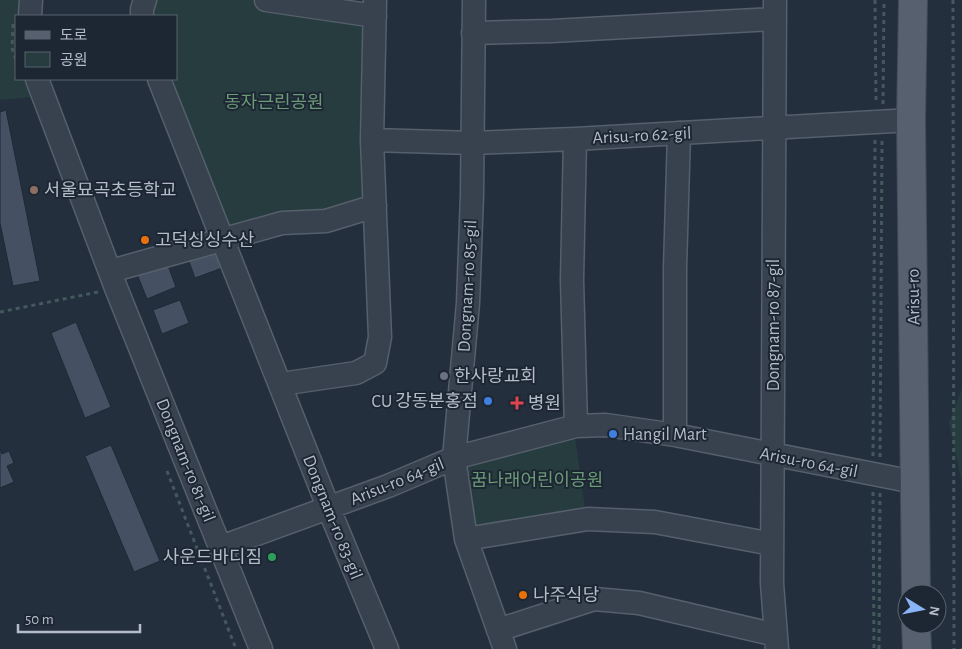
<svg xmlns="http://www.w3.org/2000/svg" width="962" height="649" font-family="'Alegreya Sans','Noto Sans KR',sans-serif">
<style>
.green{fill:#263c3f}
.building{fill:#455162;stroke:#1f2835}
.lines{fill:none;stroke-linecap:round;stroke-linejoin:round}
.minor-casing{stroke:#565f6c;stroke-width:25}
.major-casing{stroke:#414a57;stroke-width:30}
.path{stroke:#44595c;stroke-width:3;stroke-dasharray:4 4;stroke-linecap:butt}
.minor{stroke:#38414e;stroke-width:22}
.major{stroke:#56606e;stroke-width:28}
.education-dot{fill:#8d6e63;stroke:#1d2633;stroke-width:2}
.food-dot{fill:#e8710a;stroke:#1d2633;stroke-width:2}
.worship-dot{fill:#6b7280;stroke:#1d2633;stroke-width:2}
.shop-dot{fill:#3f7fe0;stroke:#1d2633;stroke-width:2}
.health-dot{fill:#e0444e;stroke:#1d2633;stroke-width:2}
.leisure-dot{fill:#2e9e5b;stroke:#1d2633;stroke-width:2}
.labels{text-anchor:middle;stroke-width:4;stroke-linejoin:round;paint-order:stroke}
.park-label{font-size:18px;fill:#6b9a76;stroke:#1d2633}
.street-label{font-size:18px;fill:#b4bcc9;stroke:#1d2633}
.poi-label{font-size:18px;fill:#b4bcc9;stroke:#1d2633;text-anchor:start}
</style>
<rect width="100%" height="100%" fill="#242f3e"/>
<path class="green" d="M 0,0 L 25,0 L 24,16 L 16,16 L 16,79 L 27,79 L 31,97 L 0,100 Z
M 145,0 L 266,0 L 375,16 L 375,206 L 222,240 L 159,79 L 176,79 L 176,16 L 142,16 Z
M 962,389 L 962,484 L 949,422 Z
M 574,429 L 586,516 L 476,533 L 464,452 Z"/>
<path class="building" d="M 6,110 L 40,281 L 13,286 L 0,223 L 0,112 Z
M 219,251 L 225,267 L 195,278 L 187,256 Z
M 167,263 L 176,287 L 147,299 L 137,274 Z
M 180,300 L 189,323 L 162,334 L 153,310 Z
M 76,322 L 111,407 L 85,418 L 51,333 Z
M 111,445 L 160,561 L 134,572 L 85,456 Z
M 0,449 L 2,454 L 9,451 L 14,463 L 7,466 L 14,482 L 0,488 Z"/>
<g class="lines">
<defs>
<path id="minor" d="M 266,0 L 375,16
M 474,0 L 472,195 L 468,303 L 454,458 L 466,539 L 505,649
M 775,0 L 772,583 L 777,649
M 30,16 L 31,0
M 142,16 L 142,9 L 145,0
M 473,33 L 552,31 L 775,19
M 37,79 L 116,288 L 261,649
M 159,79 L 329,509 L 387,649
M 575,139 L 572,280 L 576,426
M 372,140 L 473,143 L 575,139 L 911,120
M 111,271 L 282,223 L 326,221 L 375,206
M 281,384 L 356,373 L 375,363 L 380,337 L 372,140 L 375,0
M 675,435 L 675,268 L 679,133
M 466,539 L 588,519 L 655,522 L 772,544
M 221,547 L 388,486 L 454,458 L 576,426 L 606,425 L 675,435 L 914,482
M 498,630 L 594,599 L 639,603 L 776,635"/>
<path id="major" d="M 913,0 L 911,120 L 916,594
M 916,624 L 917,649"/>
</defs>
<use href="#minor" class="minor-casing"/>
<use href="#major" class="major-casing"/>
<path class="path" d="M 875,0 L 876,103
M 953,0 L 954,649
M 13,24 L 12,48 L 16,60
M 883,104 L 884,0
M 0,312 L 98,292
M 873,456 L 875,140
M 880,457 L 882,141
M 167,471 L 236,649
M 873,492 L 874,649
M 879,649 L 880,493
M 962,649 L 962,648"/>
<use href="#minor" class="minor"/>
<use href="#major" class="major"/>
</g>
<circle class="education-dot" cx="34" cy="190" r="5"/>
<g class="food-dot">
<circle cx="145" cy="240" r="5"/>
<circle cx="523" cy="595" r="5"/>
</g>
<circle class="worship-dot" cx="444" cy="376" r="5"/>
<g class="shop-dot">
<circle cx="488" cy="401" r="5"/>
<circle cx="613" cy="434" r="5"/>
</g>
<path class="health-dot" d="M514.5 395.5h5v5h5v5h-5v5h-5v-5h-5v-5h5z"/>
<circle class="leisure-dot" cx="272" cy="557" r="5"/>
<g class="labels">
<g class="park-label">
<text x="274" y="108">동자근린공원</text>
<text x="537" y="486">꿈나래어린이공원</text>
</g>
<g class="street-label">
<text transform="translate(642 135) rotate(-3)" y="6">Arisu-ro 62-gil</text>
<text transform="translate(467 286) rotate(-87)" y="6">Dongnam-ro 85-gil</text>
<text transform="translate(913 297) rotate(-91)" y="6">Arisu-ro</text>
<text transform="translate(773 325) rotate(-90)" y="6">Dongnam-ro 87-gil</text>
<text transform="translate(186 460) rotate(68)" y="6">Dongnam-ro 81-gil</text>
<text transform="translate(809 462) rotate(11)" y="6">Arisu-ro 64-gil</text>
<text transform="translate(397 481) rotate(-22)" y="6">Arisu-ro 64-gil</text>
<text transform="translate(333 517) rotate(68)" y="6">Dongnam-ro 83-gil</text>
</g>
<g class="poi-label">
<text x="44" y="196">서울묘곡초등학교</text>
<text x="155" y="246">고덕싱싱수산</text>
<text x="454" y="382">한사랑교회</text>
<text x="478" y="407" text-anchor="end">CU 강동분홍점</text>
<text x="528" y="409">병원</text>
<text x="623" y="440">Hangil Mart</text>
<text x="262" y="563" text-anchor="end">사운드바디짐</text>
<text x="533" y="601">나주식당</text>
</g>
</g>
<rect x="15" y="15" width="162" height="65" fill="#1d2633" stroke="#59626f"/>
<rect x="25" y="31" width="25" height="8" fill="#56606e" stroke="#59626f"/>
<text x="60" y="40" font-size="15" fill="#b4bcc9">도로</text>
<rect x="25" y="52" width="25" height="15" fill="#263c3f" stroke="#59626f"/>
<text x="60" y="65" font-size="15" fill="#b4bcc9">공원</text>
<g transform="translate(922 609) rotate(100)"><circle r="24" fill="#1d2633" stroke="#59626f"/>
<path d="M0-4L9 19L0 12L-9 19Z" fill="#8ab4f8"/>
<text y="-8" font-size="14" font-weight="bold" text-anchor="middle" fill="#b4bcc9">N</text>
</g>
<path d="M18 624v8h122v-8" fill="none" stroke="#b4bcc9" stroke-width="2.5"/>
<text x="25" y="624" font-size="15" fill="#b4bcc9" stroke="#1d2633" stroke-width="4" paint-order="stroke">50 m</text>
</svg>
